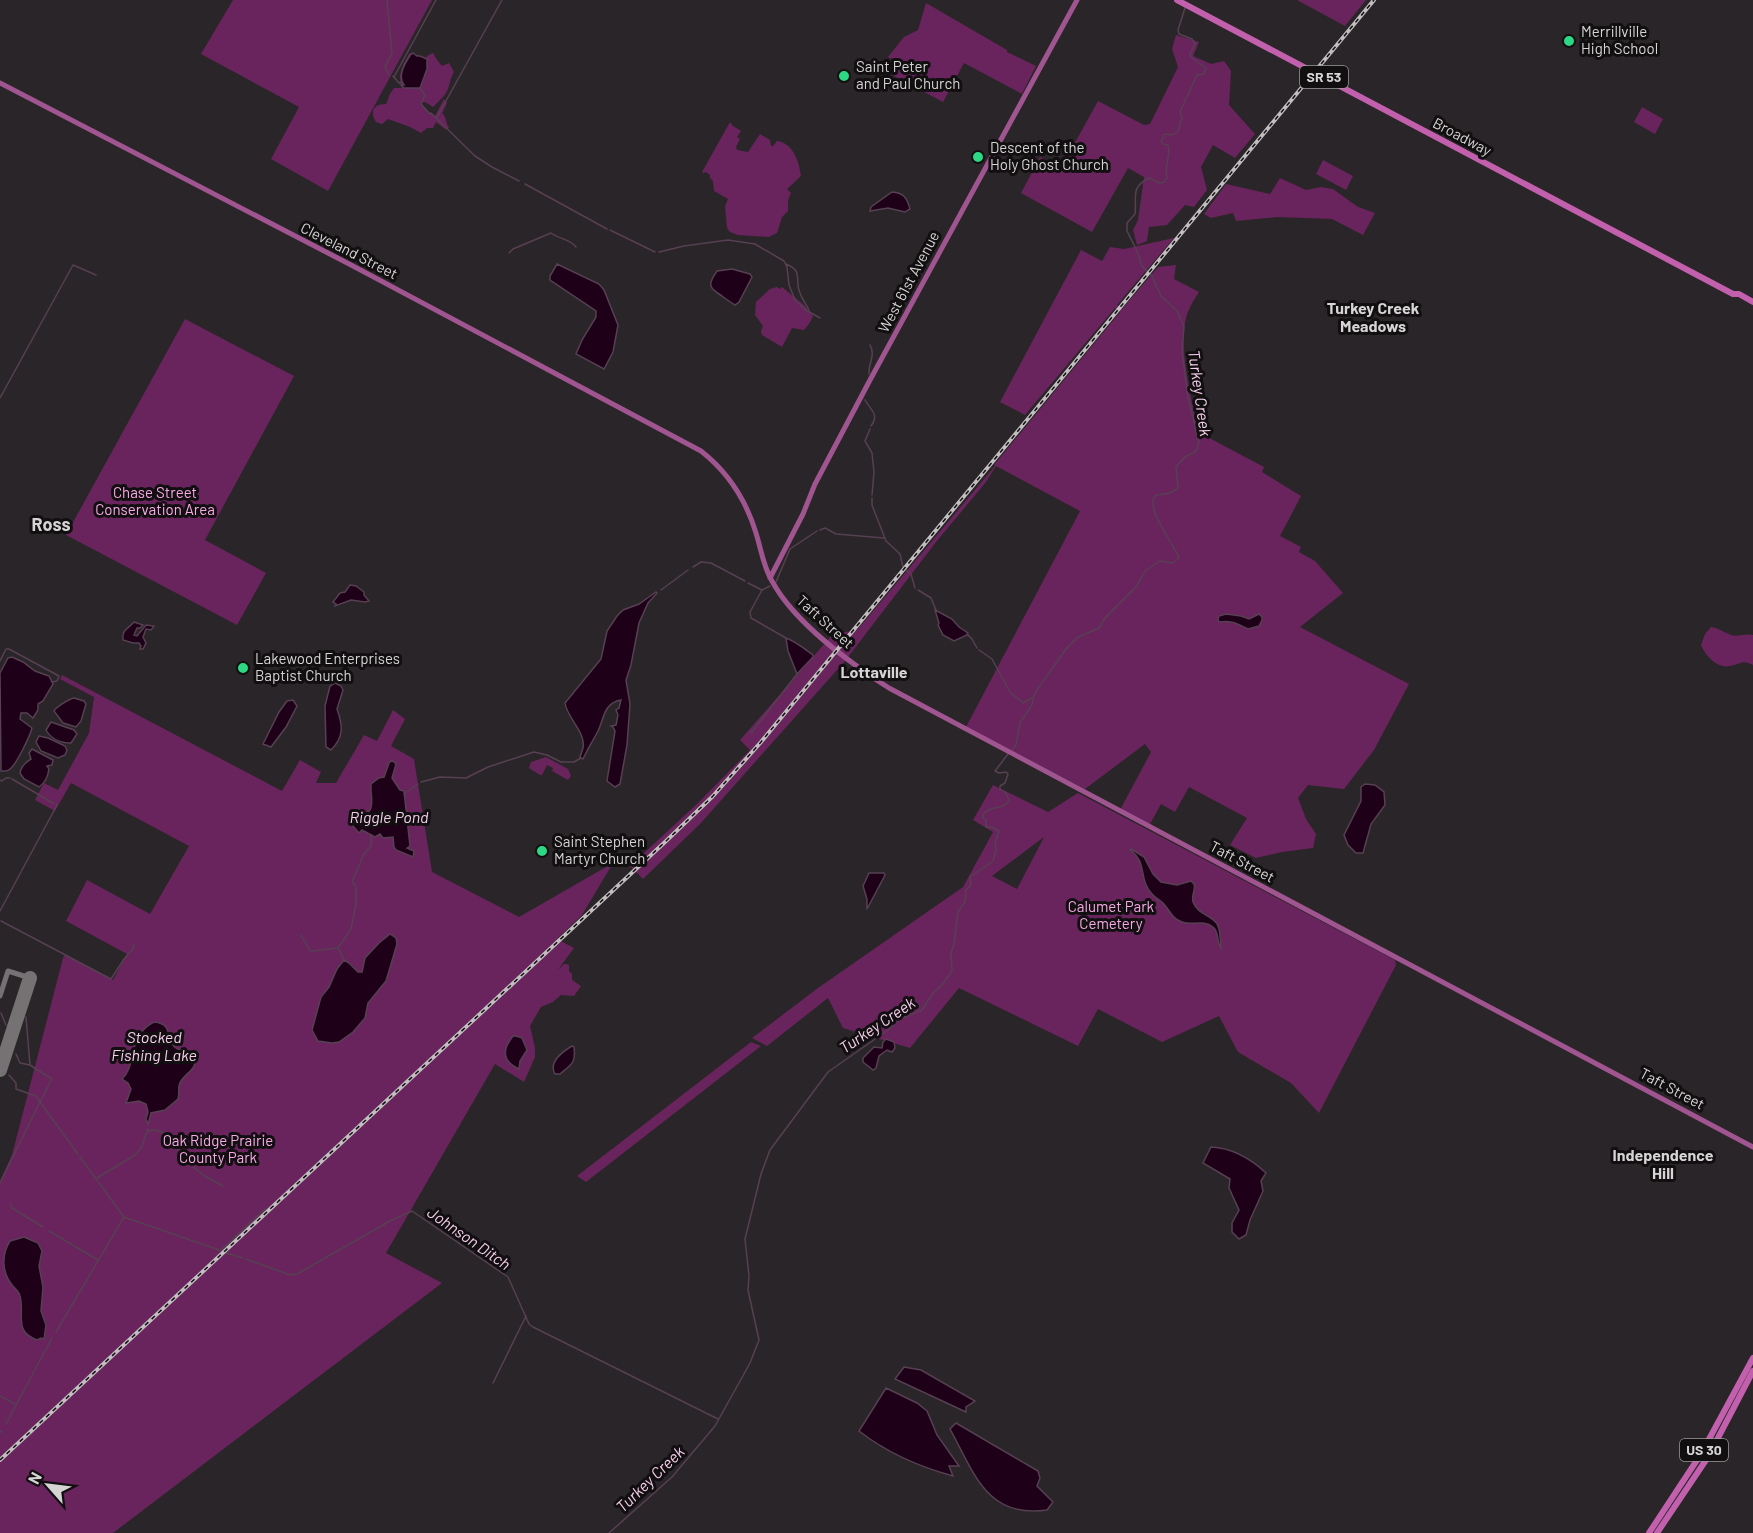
<svg xmlns="http://www.w3.org/2000/svg" width="1753" height="1533" font-family="Barlow,sans-serif">
<style>
.green{fill:#69245d;fill-rule:evenodd}
.water{fill:#1e0019;stroke:#564052;stroke-width:1.5}
.lines{fill:none;stroke-linecap:round;stroke-linejoin:round}
.stream{stroke:#564052;stroke-width:1.5}
.taxiway{stroke:#767274;stroke-width:5}
.runway{stroke:#767274;stroke-width:14}
.secondary{stroke:#a05591;stroke-width:5}
.primary{stroke:#c260ae;stroke-width:6}
.rail-casing{stroke:#c2bec0;stroke-width:4}
.rail{stroke:#110f10;stroke-width:1.5;stroke-dasharray:4.5;stroke-linecap:butt}
.poi-dot{fill:#2dd884;stroke:#110f10;stroke-width:2}
.labels{text-anchor:middle;stroke-width:6;stroke-linejoin:round;paint-order:stroke}
.shield{fill:#110f10;stroke:#9c999b;stroke-width:1.5}
.shield-label{font-size:14px;font-weight:bold;fill:#d7d4d6}
.poi-label{font-size:15px;fill:#d7d4d6;stroke:#110f10;text-anchor:start}
.street-label{font-size:15px;fill:#d7d4d6;stroke:#110f10}
.park-label{font-size:15px;fill:#faa8e7;stroke:#110f10}
.neighbourhood-label{font-size:16px;font-weight:bold;fill:#d7d4d6;stroke:#110f10}
.water-label{font-size:16px;font-style:italic;fill:#f8ceed;stroke:#110f10}
.quarter-label{font-size:18px;font-weight:bold;fill:#d7d4d6;stroke:#110f10}
</style>
<rect width="100%" height="100%" fill="#2a2528"/>
<path class="green" d="M 233,0 L 432,0 L 328,191 L 271,159 L 299,107 L 201,54 Z
M 1297,0 L 1366,0 L 1345,26 Z
M 926,3 L 1007,50 L 1007,52 L 1036,66 L 1022,94 L 964,63 L 943,102 L 894,76 L 900,64 L 888,57 L 904,37 L 918,30 Z
M 1176,35 L 1199,42 L 1193,56 L 1211,64 L 1224,61 L 1231,71 L 1229,105 L 1255,134 L 1235,158 L 1213,145 L 1201,167 L 1207,190 L 1194,207 L 1185,205 L 1167,225 L 1149,227 L 1147,241 L 1137,245 L 1133,230 L 1138,220 L 1144,177 L 1128,168 L 1092,232 L 1021,193 L 1040,157 L 1061,168 L 1098,101 L 1144,125 L 1150,124 L 1178,67 L 1172,49 Z
M 413,53 L 417,56 L 420,56 L 426,59 L 427,56 L 433,53 L 437,60 L 442,66 L 449,63 L 454,72 C 450,78 450,85 447,91 C 444,97 437,103 433,107 L 425,102 L 421,103 L 427,111 L 435,116 L 444,99 L 447,103 L 442,113 C 446,116 446,123 449,128 L 445,129 L 436,122 L 433,128 L 427,128 L 421,133 L 410,127 L 388,119 L 382,124 L 376,122 C 369,111 374,104 386,104 L 390,94 L 394,88 L 402,88 C 397,74 403,65 409,54 Z
M 1642,107 L 1663,119 L 1655,134 L 1634,122 Z
M 730,122 L 733,126 L 741,131 L 737,137 L 740,139 L 736,147 L 737,150 L 748,152 L 760,134 L 770,140 L 771,146 L 773,146 L 777,141 C 793,143 799,161 801,176 L 787,189 L 791,193 L 788,200 L 788,211 L 782,217 L 777,233 L 769,237 L 738,235 L 730,232 L 727,228 L 725,206 L 728,199 L 714,191 L 713,181 L 710,178 L 710,175 L 706,172 L 704,173 L 702,172 Z
M 1323,160 L 1353,176 L 1346,190 L 1316,174 Z
M 1280,178 L 1306,190 L 1321,187 L 1333,189 L 1358,207 L 1375,213 L 1363,235 L 1332,219 L 1277,217 L 1236,221 L 1233,213 L 1211,218 L 1204,214 L 1226,184 L 1270,194 Z
M 1174,238 L 1117,305 L 1122,309 L 1158,267 L 1176,265 L 1174,279 L 1199,292 C 1194,300 1188,309 1186,318 C 1178,351 1192,398 1198,432 L 1264,467 L 1262,472 L 1301,496 L 1280,536 L 1301,547 L 1299,552 L 1315,561 L 1343,593 L 1300,627 L 1409,684 L 1374,750 L 1344,789 L 1308,785 L 1298,798 L 1306,819 L 1316,834 L 1313,848 L 1282,852 L 1256,858 L 1230,845 L 1247,818 L 1189,787 L 1175,812 L 1161,804 L 1149,826 L 1120,810 L 1151,752 L 1145,744 L 1085,789 L 966,727 L 1080,511 L 996,466 L 986,482 L 936,542 L 845,661 L 700,824 L 643,879 L 630,866 L 698,803 L 750,750 L 740,740 L 833,634 L 857,630 L 995,466 L 994,465 L 1120,312 L 1115,308 L 1025,415 L 1000,402 L 1081,250 L 1102,261 L 1110,247 L 1124,249 Z
M 777,287 L 780,289 L 782,287 L 804,305 L 813,316 L 809,324 L 804,330 L 792,328 L 782,347 L 762,335 L 761,331 L 763,326 L 755,315 L 756,302 L 770,289 Z
M 185,319 L 294,376 L 205,540 L 266,573 L 237,625 L 66,535 Z
M 1711,627 C 1718,628 1724,632 1731,635 C 1739,637 1745,633 1753,635 L 1753,665 C 1743,659 1740,664 1730,666 C 1717,669 1705,655 1701,645 L 1705,634 Z
M 62,675 L 282,791 L 300,760 L 321,772 L 316,783 L 336,783 L 364,735 L 377,741 L 393,710 L 405,719 L 391,746 L 414,759 L 432,872 L 519,917 L 613,863 L 582,915 L 557,939 L 574,948 L 558,970 L 564,964 L 567,964 L 569,965 L 569,971 L 572,974 L 572,980 L 581,986 L 574,996 L 561,995 L 553,1002 L 541,1007 L 530,1026 L 535,1048 L 535,1057 L 524,1082 L 495,1064 L 386,1253 L 442,1283 L 113,1533 L 0,1533 L 0,1181 L 12,1155 L 63,958 L 65,955 L 113,980 L 127,954 L 66,921 L 87,880 L 150,914 L 189,846 L 71,783 L 55,811 L 35,800 L 44,783 L 58,790 L 89,733 L 94,697 L 60,679 Z
M 546,757 L 568,769 L 571,776 L 568,780 L 552,771 L 553,768 L 547,765 L 542,775 L 540,775 L 529,768 L 531,762 Z
M 993,785 L 1048,812 L 1078,793 L 1395,960 L 1396,965 L 1319,1113 L 1291,1083 L 1238,1052 L 1219,1016 L 1162,1042 L 1098,1009 L 1078,1046 L 959,988 L 910,1048 L 843,1028 L 828,998 L 767,1046 L 752,1038 L 818,988 L 963,887 L 993,832 L 973,820 ZM 1044,837 L 1017,889 L 992,876 Z
M 751,1042 L 761,1046 L 586,1182 L 577,1176 Z"/>
<path class="water" d="M 413,53 L 417,56 L 420,56 L 427,59 L 427,69 L 420,88 L 404,88 L 401,85 L 404,85 C 397,76 405,63 411,54 Z
M 892,192 C 904,193 907,198 910,209 L 905,212 L 888,208 L 870,211 L 871,207 Z
M 557,264 L 599,284 L 604,290 L 618,325 L 613,352 L 604,369 L 576,354 L 582,340 L 596,317 L 596,311 L 550,280 L 550,276 Z
M 732,269 L 750,274 L 752,277 L 739,302 L 735,305 C 730,302 726,299 722,296 C 709,288 707,285 717,271 Z
M 350,585 L 356,586 L 364,592 L 364,595 L 369,601 L 365,602 L 351,600 L 335,606 L 336,604 L 333,602 L 340,593 L 345,592 Z
M 656,592 L 657,593 L 648,603 L 639,623 L 631,665 L 626,680 L 630,704 L 627,745 L 620,784 L 615,787 L 607,781 L 615,731 L 613,727 L 611,726 L 616,725 L 618,715 L 616,710 L 619,708 L 621,700 C 603,703 604,720 597,733 C 592,742 587,750 583,759 L 580,757 C 581,754 582,751 583,748 C 586,732 567,718 565,703 L 601,659 L 607,631 L 617,616 L 623,610 L 639,604 Z
M 935,610 L 952,619 L 959,627 L 968,633 L 967,635 L 954,641 L 943,635 L 938,625 L 939,623 Z
M 1226,614 L 1241,616 L 1249,619 L 1259,614 L 1262,617 L 1262,620 L 1259,626 L 1248,629 C 1237,624 1232,620 1219,622 L 1218,619 L 1219,616 Z
M 134,622 L 143,625 L 140,628 L 137,628 L 134,635 L 137,636 L 146,625 L 154,626 L 151,630 L 146,629 L 143,637 L 146,643 L 143,649 L 140,649 L 141,646 L 139,643 L 133,643 L 123,640 C 122,629 128,629 134,622 Z
M 786,638 C 795,641 805,649 813,655 L 813,657 L 797,674 L 788,651 Z
M 12,657 L 23,662 L 35,671 L 49,676 L 53,684 L 43,701 L 38,704 L 38,710 L 33,718 L 27,713 L 21,713 L 20,719 L 32,728 C 30,736 16,765 10,769 C 7,772 5,771 1,771 L 0,673 L 8,658 Z
M 335,683 L 341,686 L 343,690 L 337,709 C 343,726 344,737 331,750 L 326,747 L 325,706 L 330,686 Z
M 74,698 L 84,701 L 86,704 L 81,721 L 76,727 L 63,723 L 54,711 C 56,707 69,699 74,698 Z
M 293,700 L 297,706 L 286,727 L 271,747 L 263,744 L 279,712 L 287,701 Z
M 51,722 L 74,730 L 77,734 L 71,743 C 61,743 51,739 46,730 Z
M 39,736 L 48,738 L 65,746 L 67,750 L 65,755 L 58,758 L 41,751 L 36,742 Z
M 32,749 L 53,760 L 52,765 L 47,766 L 49,769 C 48,776 45,783 39,787 L 24,779 L 20,773 C 21,767 26,762 31,759 L 29,753 Z
M 392,760 L 396,764 L 392,778 L 400,790 L 404,791 L 410,846 L 407,848 L 414,851 L 413,857 L 396,850 L 394,847 L 393,837 L 383,838 L 380,834 L 375,837 L 362,830 L 359,833 L 353,826 L 355,818 C 379,813 370,801 371,784 L 379,778 L 384,777 L 389,763 Z
M 1365,784 L 1375,785 L 1384,792 L 1385,805 L 1371,824 L 1363,853 L 1356,853 L 1348,845 L 1344,835 L 1361,801 L 1361,787 Z
M 1131,849 L 1144,857 L 1153,874 L 1161,882 L 1177,885 L 1191,881 L 1194,884 C 1196,890 1191,895 1193,902 C 1198,915 1212,915 1217,924 C 1221,930 1220,941 1221,948 C 1216,942 1220,933 1213,927 C 1203,919 1193,926 1182,922 C 1172,919 1169,909 1163,903 C 1159,899 1155,898 1152,894 C 1138,880 1148,862 1130,850 Z
M 869,873 L 884,873 L 885,875 L 867,909 L 867,899 L 863,886 Z
M 390,934 L 396,938 L 397,944 L 386,981 L 368,1003 L 365,1018 L 353,1032 L 339,1042 L 332,1043 L 318,1041 L 312,1030 L 321,997 L 329,987 L 337,969 L 344,960 L 349,963 L 358,972 L 362,972 L 365,958 L 379,943 Z
M 154,1022 C 175,1024 164,1040 176,1048 C 182,1053 193,1048 195,1058 C 197,1069 186,1073 181,1081 C 177,1086 180,1092 178,1099 L 165,1110 L 151,1113 L 148,1124 L 146,1119 L 148,1112 L 146,1104 L 139,1101 L 126,1103 L 131,1089 L 128,1083 L 122,1079 C 138,1064 126,1036 154,1022 Z
M 513,1036 L 516,1036 L 522,1038 L 527,1050 L 520,1061 L 519,1069 C 502,1061 502,1050 513,1036 Z
M 886,1039 L 894,1042 L 895,1048 L 892,1052 L 887,1050 L 879,1056 L 876,1068 L 873,1070 L 863,1062 L 863,1058 L 874,1047 L 882,1048 L 883,1042 Z
M 572,1046 L 574,1047 C 576,1063 572,1064 560,1074 L 555,1074 C 548,1062 562,1052 572,1046 Z
M 1211,1147 C 1232,1148 1250,1158 1266,1173 L 1261,1181 L 1263,1191 L 1250,1220 L 1246,1235 L 1239,1239 L 1232,1232 L 1232,1223 L 1239,1210 L 1229,1188 L 1230,1179 L 1203,1163 Z
M 24,1237 L 38,1243 L 42,1251 L 39,1266 L 43,1287 L 41,1311 L 46,1325 L 44,1339 L 41,1338 L 37,1340 C 13,1331 25,1315 20,1296 C 19,1291 15,1289 12,1285 C 2,1272 1,1255 10,1241 Z
M 904,1367 L 921,1370 L 975,1401 L 966,1407 L 966,1412 L 895,1379 Z
M 886,1388 L 917,1403 L 927,1411 L 937,1435 L 959,1466 L 949,1466 L 953,1476 C 920,1467 886,1452 859,1431 Z
M 956,1423 L 1038,1471 L 1040,1478 L 1037,1486 L 1053,1502 L 1047,1510 C 987,1519 974,1473 950,1429 Z"/>
<g class="lines">
<path class="stream" d="M 387,0 L 392,53 L 385,67 L 389,75
M 393,76 L 399,83 L 402,82
M 394,77 L 436,0
M 420,88 L 425,95 L 421,104 L 430,114 L 431,113 L 475,156 L 492,167 L 519,181
M 437,117 L 502,0
M 525,184 L 607,229
M 610,230 L 655,252
M 659,252 L 684,246 L 728,240 L 755,244 L 784,261 L 787,267 L 789,285 L 795,300 L 806,310 L 820,318
M 509,253 L 513,249 L 551,233 C 559,239 570,239 576,247
M 786,264 C 804,271 794,280 800,293 C 802,299 806,304 809,310
M 869,374 C 868,364 876,355 870,345
M 0,398 L 73,265 L 96,275
M 865,400 C 870,409 880,415 871,426
M 870,429 L 865,441 L 872,453 L 874,472 L 872,495
M 872,498 L 872,505 L 886,541 L 900,554 L 903,567
M 820,530 L 825,528 L 836,534 L 884,538
M 693,567 L 701,562 L 711,563 L 745,581
M 906,570 L 911,574 L 915,588
M 776,582 L 790,549 L 817,531
M 748,583 L 762,590 L 770,586
M 661,590 L 688,570
M 762,590 L 750,612 L 751,618 L 786,638
M 918,590 L 931,598 L 936,610
M 967,634 L 972,639 L 977,648
M 979,650 L 992,659 L 1010,692 L 1023,703 L 1032,698
M 0,661 L 6,649 L 9,649 L 59,676 L 57,681 L 52,682
M 751,733 L 797,674
M 1012,750 L 1016,745 L 1020,723 L 1032,705 L 1033,698 L 1037,690 L 1066,649 L 1078,637 L 1099,628 L 1105,618 L 1137,586 L 1145,571 L 1160,561 L 1173,563 L 1179,558 C 1174,543 1143,507 1156,495 L 1170,493 L 1178,488 L 1176,467 L 1185,457 L 1196,451 L 1199,442 L 1188,398 L 1182,351 L 1184,327 L 1178,312 L 1161,296 L 1152,276 L 1142,266 L 1137,251 L 1127,231 L 1127,223 L 1135,214 C 1137,196 1130,188 1149,178 L 1160,183 L 1164,182 L 1167,178 C 1164,166 1171,156 1168,145 L 1163,144 L 1161,141 L 1165,134 L 1172,135 L 1178,131 L 1182,118 L 1180,112 L 1197,75 L 1204,74 L 1206,68 L 1192,58 L 1190,54 L 1195,44 L 1192,39 L 1179,34 L 1178,30 L 1185,8
M 12,779 L 53,803
M 0,780 L 2,781 L 6,778 L 10,778
M 421,782 L 440,777 L 466,778 L 488,767 L 534,752 L 547,755 L 561,762 L 574,762 L 581,758
M 404,794 L 418,784
M 352,882 L 364,854 L 371,846 L 371,835
M 0,911 L 57,805 L 56,804
M 1,921 L 111,979 L 124,959 L 133,949 L 134,944
M 301,935 L 309,949 L 312,951 L 338,948 L 351,929 L 356,904 L 356,886 L 352,882
M 338,948 L 345,961
M 1,1013 L 6,1025
M 26,1017 L 30,1065
M 16,1054 L 20,1063 L 30,1065 L 52,1079 L 40,1102 L 78,1154
M 147,1131 L 156,1130 L 164,1133 L 193,1167 L 205,1176 L 223,1186
M 80,1157 L 124,1217 L 222,1251
M 97,1178 L 135,1155 L 141,1148 L 148,1129
M 0,1183 L 40,1102 L 36,1096 L 16,1089 L 16,1083 L 9,1075
M 10,1204 L 12,1208 L 43,1227
M 49,1231 L 98,1260
M 222,1249 L 265,1209
M 226,1253 L 243,1258
M 246,1259 L 290,1275 L 297,1274 L 390,1221 L 412,1211 L 508,1277 L 529,1324 L 533,1327 L 718,1419
M 56,1332 L 124,1217
M 493,1383 L 526,1316
M 0,1396 L 15,1404
M 6,1424 L 52,1338
M 0,1433 L 1,1431
M 609,1533 L 672,1477 L 715,1426 L 750,1363 L 759,1340 L 748,1290 L 749,1276 L 745,1239 L 761,1174 L 770,1150 L 828,1072 L 888,1030 L 898,1020 L 922,1010 L 933,993 L 942,985 L 952,971 L 951,953 L 954,944 L 958,912 L 965,902 L 966,890 L 971,885 L 970,877 L 993,861 L 996,850 L 995,843 L 999,831 L 992,827 L 986,827 L 986,820 L 983,818 L 983,814 C 993,804 1003,811 1009,800 L 1006,793 L 1000,789 L 1000,786 L 1005,783 L 1008,774 L 1006,772 L 999,773 L 995,771 L 1008,754"/>
<path class="taxiway" d="M 0,996 L 8,971 L 30,978
M 0,1056 L 4,1057"/>
<path class="runway" d="M 0,1070 L 30,978"/>
<path class="secondary" d="M 0,83 L 353,266 L 701,451 C 729,473 746,500 756,533 C 761,549 763,566 772,581 C 794,622 850,663 889,688 L 1753,1147
M 770,578 L 803,514 L 815,484 L 870,380 L 1077,0"/>
<path class="primary" d="M 1177,0 L 1733,294 L 1739,294 L 1753,302
M 1649,1533 L 1701,1454 L 1753,1358
M 1657,1533 L 1708,1457 L 1753,1371"/>
<defs>
<path id="rail" d="M 0,1460 L 665,842 L 713,796 L 761,742 L 1374,0"/>
</defs>
<use href="#rail" class="rail-casing"/>
<use href="#rail" class="rail"/>
</g>
<g class="poi-dot">
<circle cx="1569" cy="41" r="6"/>
<circle cx="844" cy="76" r="6"/>
<circle cx="978" cy="157" r="6"/>
<circle cx="243" cy="668" r="6"/>
<circle cx="542" cy="851" r="6"/>
</g>
<g class="labels">
<g class="shield">
<rect x="1300" y="66" width="48" height="22" rx="4.5"/>
<rect x="1680" y="1439" width="48" height="22" rx="4.5"/>
</g>
<g class="shield-label">
<text x="1324" y="82">SR 53</text>
<text x="1704" y="1455">US 30</text>
</g>
<g class="poi-label">
<text x="1581" y="37">Merrillville<tspan x="1581" dy="17">High School</tspan></text>
<text x="856" y="72">Saint Peter<tspan x="856" dy="17">and Paul Church</tspan></text>
<text x="990" y="153">Descent of the<tspan x="990" dy="17">Holy Ghost Church</tspan></text>
<text x="255" y="664">Lakewood Enterprises<tspan x="255" dy="17">Baptist Church</tspan></text>
<text x="554" y="847">Saint Stephen<tspan x="554" dy="17">Martyr Church</tspan></text>
</g>
<g class="street-label">
<text transform="translate(1462 137) rotate(28)" y="5">Broadway</text>
<text transform="translate(349 251) rotate(27)" y="5">Cleveland Street</text>
<text transform="translate(909 282) rotate(-62)" y="5">West 61st Avenue</text>
<text transform="translate(825 622) rotate(42)" y="5">Taft Street</text>
<text transform="translate(1242 862) rotate(28)" y="5">Taft Street</text>
<text transform="translate(1672 1089) rotate(28)" y="5">Taft Street</text>
</g>
<g class="park-label">
<text x="155" y="498">Chase Street<tspan x="155" dy="17">Conservation Area</tspan></text>
<text x="1111" y="912">Calumet Park<tspan x="1111" dy="17">Cemetery</tspan></text>
<text x="218" y="1146">Oak Ridge Prairie<tspan x="218" dy="17">County Park</tspan></text>
</g>
<g class="neighbourhood-label">
<text x="1373" y="314">Turkey Creek<tspan x="1373" dy="18">Meadows</tspan></text>
<text x="874" y="678">Lottaville</text>
<text x="1663" y="1161">Independence<tspan x="1663" dy="18">Hill</tspan></text>
</g>
<g class="water-label">
<text transform="translate(1200 393) rotate(82)" y="6">Turkey Creek</text>
<text x="389" y="823">Riggle Pond</text>
<text transform="translate(877 1025) rotate(-34)" y="6">Turkey Creek</text>
<text x="154" y="1043">Stocked<tspan x="154" dy="18">Fishing Lake</tspan></text>
<text transform="translate(469 1238) rotate(35)" y="6">Johnson Ditch</text>
<text transform="translate(650 1479) rotate(-44)" y="6">Turkey Creek</text>
</g>
<g class="quarter-label">
<text x="51" y="531">Ross</text>
</g>
</g>
<g transform="translate(48 1485) rotate(298)" stroke="#110f10" stroke-width="4.5" paint-order="stroke">
<path d="M0-4.5L10 22L0 15L-10 22Z" fill="#d7d4d6"/>
<text y="-9" font-size="16" font-weight="bold" text-anchor="middle" fill="#d7d4d6">N</text>
</g>
</svg>
